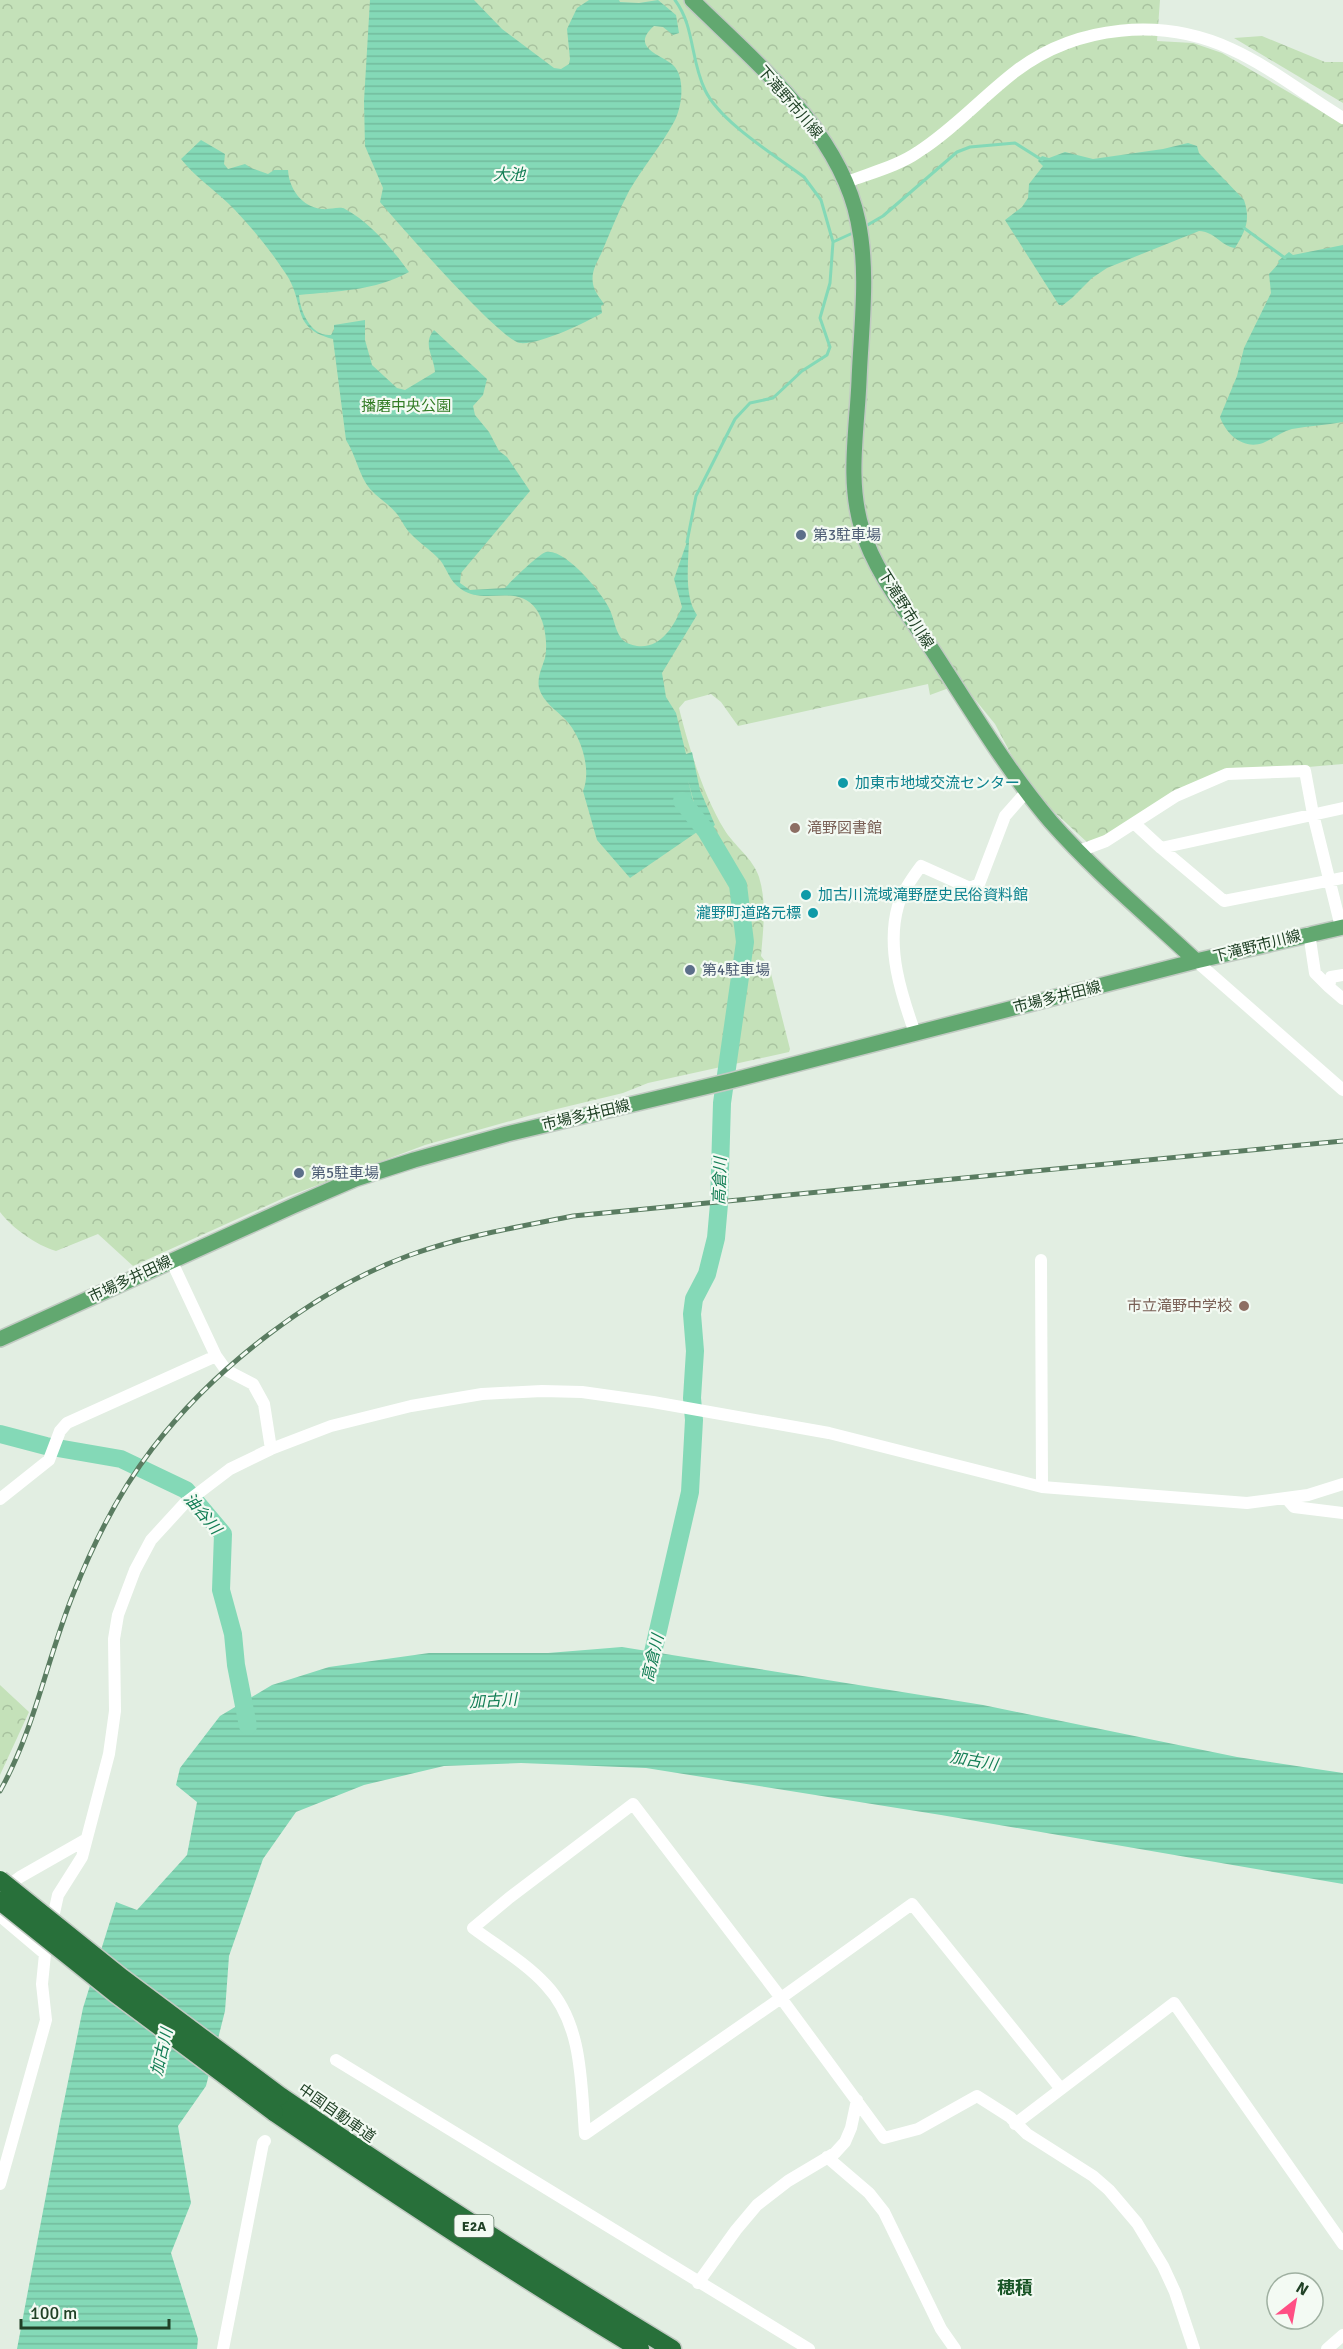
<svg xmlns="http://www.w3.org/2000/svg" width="1343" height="2349" font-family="Signika,'Noto Sans JP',sans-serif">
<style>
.forest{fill:url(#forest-crowns)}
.water{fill:url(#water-rules)}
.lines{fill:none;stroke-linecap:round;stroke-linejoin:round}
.stream{stroke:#84d9b7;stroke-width:3}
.river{stroke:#84d9b7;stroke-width:18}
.major-casing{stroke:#c1cac2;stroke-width:18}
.highway-casing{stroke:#c1cac2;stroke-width:21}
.minor{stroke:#fff;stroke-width:12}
.major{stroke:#62a870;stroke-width:15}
.highway{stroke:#28703a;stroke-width:18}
.rail-casing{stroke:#5a7c61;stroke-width:5}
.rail{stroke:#f3faf3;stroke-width:3;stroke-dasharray:9;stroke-linecap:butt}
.highway-bridge-casing{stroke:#c1cac2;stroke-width:21;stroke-linecap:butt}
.highway-bridge{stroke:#28703a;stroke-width:18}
.service-dot{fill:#5c6f8a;stroke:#f3faf3;stroke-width:2}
.culture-dot{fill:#0f9aa8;stroke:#f3faf3;stroke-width:2}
.education-dot{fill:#8d6e63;stroke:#f3faf3;stroke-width:2}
.labels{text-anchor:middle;stroke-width:4.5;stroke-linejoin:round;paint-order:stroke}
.shield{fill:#f3faf3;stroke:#5f7864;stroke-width:1.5}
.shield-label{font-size:14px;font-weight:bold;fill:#204126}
.street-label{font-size:15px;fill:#204126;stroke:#f3faf3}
.park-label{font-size:15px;fill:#337c25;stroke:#f3faf3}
.service-label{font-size:15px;fill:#4e5e75;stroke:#f3faf3;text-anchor:start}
.culture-label{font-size:15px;fill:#0d838f;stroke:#f3faf3;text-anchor:start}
.education-label{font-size:15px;fill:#785e54;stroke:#f3faf3;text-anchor:start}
.water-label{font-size:16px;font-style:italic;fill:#137e55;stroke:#f3faf3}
.quarter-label{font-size:18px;font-weight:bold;fill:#195526;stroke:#f3faf3}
</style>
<defs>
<pattern id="forest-crowns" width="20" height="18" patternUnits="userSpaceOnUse" patternTransform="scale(1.5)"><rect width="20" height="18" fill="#c4e1b9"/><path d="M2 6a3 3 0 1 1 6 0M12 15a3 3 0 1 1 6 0" fill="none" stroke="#a8c29f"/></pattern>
<pattern id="water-rules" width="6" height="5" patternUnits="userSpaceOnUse" patternTransform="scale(1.5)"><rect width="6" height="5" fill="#84d9b7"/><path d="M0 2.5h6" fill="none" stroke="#72bb9d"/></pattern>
</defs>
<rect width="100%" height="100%" fill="#e2eee2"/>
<path class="forest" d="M 0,0 L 1160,0 L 1157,41 L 1193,43 L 1222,53 L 1343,124 L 1343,764 L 1227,774 L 1135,824 L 1088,843 L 1039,798 L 1013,758 L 995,724 L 964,686 L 957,685 L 930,695 L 928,684 L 738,726 L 721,702 L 711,694 L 685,701 L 679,708 C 688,745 704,797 724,829 C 734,846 753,858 759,877 C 767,902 763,931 761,956 L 769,966 L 790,1049 L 789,1052 L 648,1083 L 623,1093 L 528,1116 L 425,1145 L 286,1197 L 133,1266 L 98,1234 L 56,1251 C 36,1245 12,1228 0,1212 Z
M 1262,36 L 1325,62 L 1343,62 L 1343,103 L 1234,38 Z
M 0,1685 L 29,1712 L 0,1775 Z"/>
<path class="water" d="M 370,0 L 474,0 L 502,29 L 554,68 L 561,69 L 569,64 L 570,59 L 567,29 L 577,8 L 589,0 L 619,0 L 620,2 L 639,3 L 658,0 L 676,15 L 679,33 L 673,35 L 663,27 L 654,26 C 629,48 662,55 673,65 C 686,77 682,108 674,122 C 661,146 643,167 629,191 C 618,212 610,233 601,254 C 596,264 591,272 593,284 C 594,291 600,298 604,304 L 601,306 L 602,313 C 585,323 539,345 520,343 C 501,341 398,223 380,202 L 383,188 L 365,146 L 364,101 Z
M 201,140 L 225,154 L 224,164 L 228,169 L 245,164 L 251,168 L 268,174 L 274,170 L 288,170 C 289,189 302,207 322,209 C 329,210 340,206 345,209 C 370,222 393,250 409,272 C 375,291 337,291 299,295 C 300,311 311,337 331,335 L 334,330 L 334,325 L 365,320 L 365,340 L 372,365 L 397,388 L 405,390 L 435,372 C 434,356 422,344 434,330 L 487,379 L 483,395 L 473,406 L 475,415 L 489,432 L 499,451 L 507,457 L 530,491 L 461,573 L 460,583 L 470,590 L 505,588 C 510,582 540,553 546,552 C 565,548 602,593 609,608 C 614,618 615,630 621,638 C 625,643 631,645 637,646 C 661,649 674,626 682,607 L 674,579 L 689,536 C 689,560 683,595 697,615 L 662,673 L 666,697 L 676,713 L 686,754 L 692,752 L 700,790 L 715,825 L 704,833 L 701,829 L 688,780 L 700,830 L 630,878 L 597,840 L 583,791 C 592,770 581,735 565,719 C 556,710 543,702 539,688 C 537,677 542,668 545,658 C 548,643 545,621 536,609 C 517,583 484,606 461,589 C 449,581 448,570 440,560 C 431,550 419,543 410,533 C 404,527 402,520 397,514 C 389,504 378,498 370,489 C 359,476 356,455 346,440 L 333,339 C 290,328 306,304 286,274 C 271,251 254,230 235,210 C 218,192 197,179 181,159 Z
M 1188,143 L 1197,146 L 1199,153 L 1244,200 C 1251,221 1245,231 1235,248 C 1221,246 1214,231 1199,231 L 1107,268 L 1092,278 L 1072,298 L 1063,305 L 1059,305 L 1005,220 L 1022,207 L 1028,198 L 1029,184 L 1043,166 L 1038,161 L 1042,156 L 1049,158 L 1065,152 L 1093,159 L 1163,149 Z
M 1343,245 L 1343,422 C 1326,425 1309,426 1292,429 C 1281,432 1273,439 1263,443 C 1243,450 1226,434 1220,417 L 1237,376 L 1244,348 L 1271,293 L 1269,274 L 1279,263 L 1278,261 L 1289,252 L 1293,255 Z
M 622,1647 L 983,1705 L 1237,1757 L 1343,1773 L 1343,1884 L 941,1815 L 646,1768 L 521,1763 L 444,1766 L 364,1785 L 296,1812 L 263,1859 L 229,1956 L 225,2011 L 206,2086 L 178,2126 L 191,2203 L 171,2253 L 198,2339 L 197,2349 L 17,2349 L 60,2121 L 83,2008 L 116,1902 L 137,1910 L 187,1855 L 197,1802 L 176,1785 L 180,1768 L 220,1716 L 272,1685 L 329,1667 L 429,1653 L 548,1653 Z"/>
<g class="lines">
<path class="stream" d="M 675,0 C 695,27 690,59 705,90 C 720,122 776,156 804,177 L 821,200 L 833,242 L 830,283 L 820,318 L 830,347 L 827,355 L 802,371 L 773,398 L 750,403 L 735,419 L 696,496 L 687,542
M 864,227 L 883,216 L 957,152 L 970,147 L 1015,143 L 1042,160
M 1244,228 L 1285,258
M 833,242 L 855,232"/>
<path class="river" d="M 0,1434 L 46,1446 L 121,1459 L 186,1490 L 223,1534 L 221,1590 L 233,1634 L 236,1665 L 248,1726
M 648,1674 L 690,1492 L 694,1420 L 692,1398 L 695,1351 L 692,1314 L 694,1299 L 707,1274 L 716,1238 L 719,1204 L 722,1103 L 745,942 L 738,885 L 706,831 L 682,801"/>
<defs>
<path id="major" d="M 692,0 C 755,62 840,131 858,221 C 869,273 861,328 859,381 C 857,430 847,481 862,529 C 874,571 907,612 931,648 C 969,706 1006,769 1051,822 C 1095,872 1148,916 1196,961
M 0,1339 L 293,1206 L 355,1179 L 414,1160 L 507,1134 L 730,1081 L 1196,961 L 1343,927"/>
<path id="highway" d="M 280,2096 C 409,2184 539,2268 672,2349
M 274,2112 C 394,2194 515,2274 640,2349"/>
</defs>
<use href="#major" class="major-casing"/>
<use href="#highway" class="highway-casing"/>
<path class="minor" d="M 847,182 C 870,173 898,166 918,152 C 954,129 982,97 1016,71 C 1077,25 1162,17 1231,49 C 1271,67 1306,96 1343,118
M 1343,808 L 1161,848 L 1224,901 L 1343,878
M 1135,824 L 1161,848
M 1079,851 L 1106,841 L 1176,796 L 1227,774 L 1305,771 L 1313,814 L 1341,927
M 1309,933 L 1315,973 L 1329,987
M 1196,961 L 1343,1090
M 1343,975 L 1331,977 L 1329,987 L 1343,999
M 915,1033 C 901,994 886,948 898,906 C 902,892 912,878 921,866 L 970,888 L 979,884 L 1005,816 L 1027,791
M 171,1260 L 216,1356 L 226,1370 L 253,1384 L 264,1404 L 271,1449
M 1041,1260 L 1042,1487
M 0,1499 L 49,1460 L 60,1431 L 67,1423 L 216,1356
M 1287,1499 L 1294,1507 L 1343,1513
M 633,1804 L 781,1998 L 585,2134 C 581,2084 583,2024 546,1985 C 526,1963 497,1946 473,1928 L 509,1898 Z
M 0,1892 L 20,1877 L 85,1840
M 0,1916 L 45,1954
M 336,2060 L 809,2349
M 1061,2089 L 912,1904 L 781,1998 L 884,2138 L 918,2129 L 977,2096 L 1010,2117 L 1027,2134 L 1093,2176 L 1109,2190 L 1137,2223 L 1163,2266 L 1175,2292 L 1194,2349
M 1015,2124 L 1174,2003 L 1343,2244
M 827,2157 L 869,2193 L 884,2212 L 941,2329 L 955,2349
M 0,2184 L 46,2020 L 42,1984 L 45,1954 L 58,1895 L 82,1857 L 109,1754 L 115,1711 L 114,1639 L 118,1615 L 135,1570 L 151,1540 L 184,1504 L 230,1469 L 271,1449 L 331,1426 L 411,1406 L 482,1394 L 542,1391 L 582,1392 L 653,1402 L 829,1433 L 1042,1487 L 1247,1503 L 1308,1495 L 1343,1484
M 698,2283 L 736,2230 L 757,2205 L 788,2181 L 835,2153 L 845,2142 L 851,2128 L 857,2100
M 223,2349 L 263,2143 L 265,2141
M 1327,2349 L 1343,2335"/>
<use href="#major" class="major"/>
<use href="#highway" class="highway"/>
<defs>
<path id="rail" d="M 0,1791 C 35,1729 47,1658 74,1592 C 94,1542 119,1492 152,1449 C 214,1368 314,1290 410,1255 C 463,1236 518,1227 573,1216 L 1343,1141"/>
</defs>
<use href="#rail" class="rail-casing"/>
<use href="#rail" class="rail"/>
<defs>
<path id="highway-bridge" d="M 0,1880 L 122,1978 L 280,2096
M 0,1901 L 115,1993 L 274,2112"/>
</defs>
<use href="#highway-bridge" class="highway-bridge-casing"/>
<use href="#highway-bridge" class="highway-bridge"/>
</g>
<g class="service-dot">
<circle cx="801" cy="535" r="6"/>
<circle cx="690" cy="970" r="6"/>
<circle cx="299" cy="1173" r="6"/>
</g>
<g class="culture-dot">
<circle cx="843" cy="783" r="6"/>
<circle cx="806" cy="895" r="6"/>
<circle cx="813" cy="913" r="6"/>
</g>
<g class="education-dot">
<circle cx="795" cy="828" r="6"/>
<circle cx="1244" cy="1306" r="6"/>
</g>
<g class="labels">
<rect class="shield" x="454.5" y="2215" width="39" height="22" rx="4.5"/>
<g class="shield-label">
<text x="474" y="2231">E2A</text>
</g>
<g class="street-label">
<text transform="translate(790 102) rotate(49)" y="5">下滝野市川線</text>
<text transform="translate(906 609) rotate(58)" y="5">下滝野市川線</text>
<text transform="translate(1257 946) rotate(-14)" y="5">下滝野市川線</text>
<text transform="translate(1057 997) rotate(-14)" y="5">市場多井田線</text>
<text transform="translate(586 1115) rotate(-13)" y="5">市場多井田線</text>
<text transform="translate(130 1279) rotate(-25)" y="5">市場多井田線</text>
<text transform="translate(337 2113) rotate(35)" y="5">中国自動車道</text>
</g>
<g class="park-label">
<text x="406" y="411">播磨中央公園</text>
</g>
<g class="service-label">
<text x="813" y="540">第3駐車場</text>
<text x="702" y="975">第4駐車場</text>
<text x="311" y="1178">第5駐車場</text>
</g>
<g class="culture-label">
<text x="855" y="788">加東市地域交流センター</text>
<text x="818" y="900">加古川流域滝野歴史民俗資料館</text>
<text x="801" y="918" text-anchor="end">瀧野町道路元標</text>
</g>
<g class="education-label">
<text x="807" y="833">滝野図書館</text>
<text x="1232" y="1311" text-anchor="end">市立滝野中学校</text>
</g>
<g class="water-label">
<text x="509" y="180">大池</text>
<text transform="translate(719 1181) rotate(-88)" y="6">高倉川</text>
<text transform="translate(203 1513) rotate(50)" y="6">油谷川</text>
<text transform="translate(652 1658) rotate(-77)" y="6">高倉川</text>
<text transform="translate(493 1700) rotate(-3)" y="6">加古川</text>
<text transform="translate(974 1760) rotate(10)" y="6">加古川</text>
<text transform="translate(161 2052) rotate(-77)" y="6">加古川</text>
</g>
<g class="quarter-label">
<text x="1015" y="2294">穂積</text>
</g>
</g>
<g transform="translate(1295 2301) rotate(31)"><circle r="28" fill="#f3faf3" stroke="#9fb0a1" stroke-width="1.5"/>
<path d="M0-4.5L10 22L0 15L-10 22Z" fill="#ff4f84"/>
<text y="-9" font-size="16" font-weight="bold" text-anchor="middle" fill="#204126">N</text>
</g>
<path d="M21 2319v9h148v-9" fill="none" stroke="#204126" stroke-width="3"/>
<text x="30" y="2319" font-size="18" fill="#204126" stroke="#f3faf3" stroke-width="4.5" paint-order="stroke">100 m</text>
</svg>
